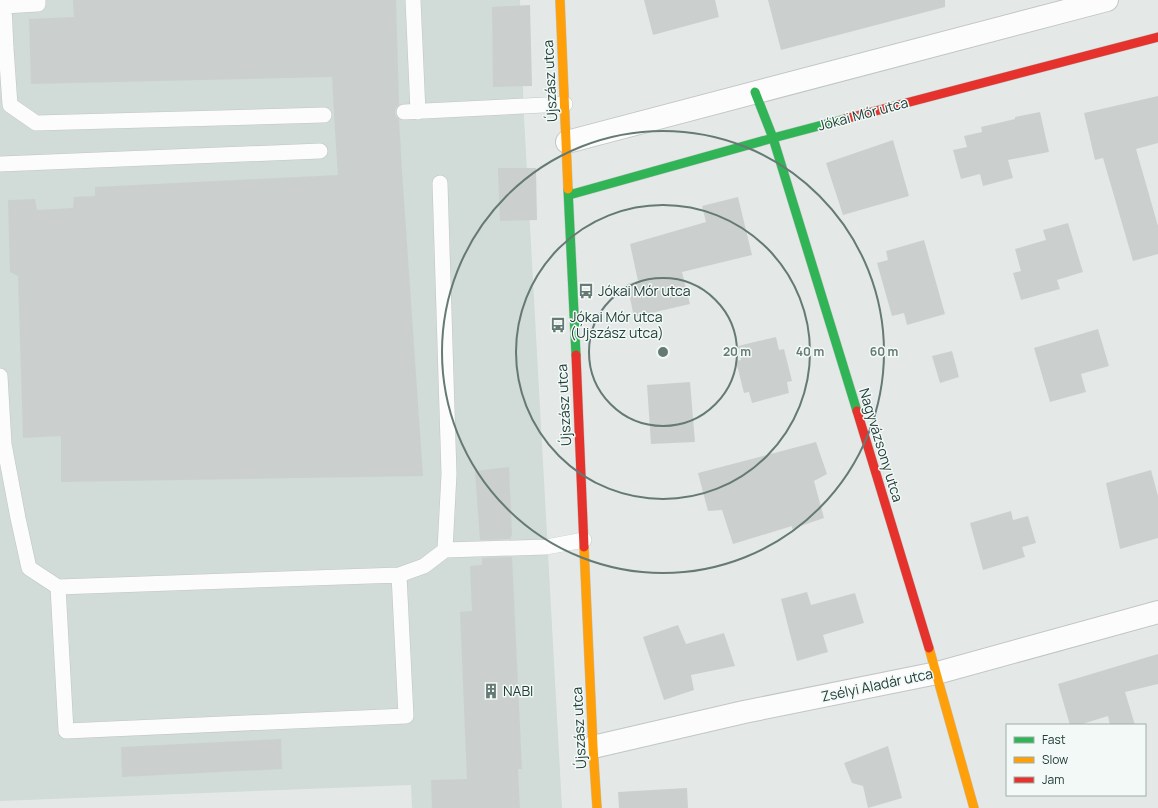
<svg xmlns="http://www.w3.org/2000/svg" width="1158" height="808" font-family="Manrope,sans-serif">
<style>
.built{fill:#d1dbd7}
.building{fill:#cbd0ce}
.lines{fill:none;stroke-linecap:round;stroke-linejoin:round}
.lane-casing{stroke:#c1c6c4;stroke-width:16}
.street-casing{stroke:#c1c6c4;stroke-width:24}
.fast-casing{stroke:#bfc7c4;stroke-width:10}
.slow-casing{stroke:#bfc7c4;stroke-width:10}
.jam-casing{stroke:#bfc7c4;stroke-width:10}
.lane{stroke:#fbfcfb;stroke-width:15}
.street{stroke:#fbfcfb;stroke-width:22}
.fast{stroke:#30b455;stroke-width:9}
.slow{stroke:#ff9f0a;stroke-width:9}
.jam{stroke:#e5322d;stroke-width:9}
.ring{fill:none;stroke:#657975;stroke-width:2}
.labels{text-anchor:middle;stroke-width:3;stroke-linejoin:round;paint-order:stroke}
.street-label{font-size:14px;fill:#213d38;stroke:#f2f9f6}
.poi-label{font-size:14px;fill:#213d38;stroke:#f2f9f6;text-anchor:start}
.centre{fill:#657975;stroke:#f2f9f6;stroke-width:2}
.ring-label{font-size:12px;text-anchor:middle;font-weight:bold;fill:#657975;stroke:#f2f9f6;stroke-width:3;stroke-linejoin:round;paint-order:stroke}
</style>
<rect width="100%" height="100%" fill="#e4e9e7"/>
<path class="built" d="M 0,0 L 520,0 L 524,117 L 562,808 L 412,808 L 411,785 L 0,801 Z"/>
<path class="building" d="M 73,0 L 396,0 L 399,105 L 396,108 L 395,113 L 396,117 L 399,119 L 402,171 L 423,476 L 61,482 L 61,436 L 23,438 L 18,276 L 10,272 L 8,200 L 35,199 L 37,210 L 73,208 L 74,197 L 95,196 L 95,187 L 338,175 L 335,131 L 332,77 L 31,84 L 29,19 L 74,17 Z
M 644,0 L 715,0 L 719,17 L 653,35 Z
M 768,0 L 945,0 L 945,7 L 781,50 Z
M 530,5 L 532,86 L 493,87 L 492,7 Z
M 1158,96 L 1158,143 L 1136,149 L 1158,226 L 1158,254 L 1133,261 L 1103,158 L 1095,160 L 1084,113 Z
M 1040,112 L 1049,152 L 1008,160 L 1013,178 L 983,186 L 980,174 L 961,179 L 953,150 L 967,147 L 964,136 L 982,132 L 981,127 L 1015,119 L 1015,117 Z
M 893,140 L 909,196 L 843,215 L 826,163 Z
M 498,168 L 536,168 L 537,220 L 500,221 Z
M 738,197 L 752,255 L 682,272 L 690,304 L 634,317 L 627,284 L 638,281 L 630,244 L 706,222 L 702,206 Z
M 1068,223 L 1083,272 L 1057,280 L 1060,289 L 1021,300 L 1013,273 L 1021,271 L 1015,249 L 1046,240 L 1043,230 Z
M 924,240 L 945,314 L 907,325 L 904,313 L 892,316 L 877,263 L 888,260 L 886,251 Z
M 1098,329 L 1109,366 L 1081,374 L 1086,392 L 1050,402 L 1034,348 Z
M 776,337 L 779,350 L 784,349 L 792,381 L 787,382 L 789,393 L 752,403 L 749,392 L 744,393 L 736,361 L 741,360 L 738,346 Z
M 952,351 L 959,377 L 940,383 L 932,356 Z
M 690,382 L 695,442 L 651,444 L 647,385 Z
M 816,442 L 827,474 L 814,481 L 824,518 L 792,529 L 792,526 L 733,544 L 722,510 L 708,511 L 698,473 Z
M 509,467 L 512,536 L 510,537 L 511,539 L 480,540 L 475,471 Z
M 1151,470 L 1158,496 L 1158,538 L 1120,549 L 1106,483 Z
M 1011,511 L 1013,520 L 1028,516 L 1036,543 L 1022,547 L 1025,557 L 983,570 L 970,523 Z
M 512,557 L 522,769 L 518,769 L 520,808 L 432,808 L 431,780 L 467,779 L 460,612 L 472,611 L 470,566 L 482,565 L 482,558 Z
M 807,592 L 811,605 L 855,593 L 864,623 L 823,635 L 828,652 L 797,661 L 781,599 Z
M 678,625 L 686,644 L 724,633 L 735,666 L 691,675 L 694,690 L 664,700 L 643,637 Z
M 1158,654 L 1158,684 L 1125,692 L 1135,725 L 1110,725 L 1108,716 L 1079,725 L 1070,725 L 1058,684 Z
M 281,739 L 282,769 L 122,777 L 121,747 Z
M 888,746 L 902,798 L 868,808 L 863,786 L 852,783 L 844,763 Z
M 687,788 L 688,808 L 619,808 L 618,792 Z"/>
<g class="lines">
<defs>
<path id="lane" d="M 38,0 L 38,4 L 4,6 L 6,48 L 10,105 L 36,123 L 324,115
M 413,0 L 418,112
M 404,112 L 565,104
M 0,164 L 320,151
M 440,183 L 449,474 L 445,550
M 0,376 L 4,444 L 18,518 L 29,568 L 58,587 L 399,575 L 424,566 L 445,550 L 546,547 L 584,540
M 58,587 L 66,731 L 406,716 L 399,575"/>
<path id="street" d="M 567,142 L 1107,0
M 593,747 L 744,712 L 937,673 L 1158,612"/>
<path id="fast" d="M 755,92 L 773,138 L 857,411
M 568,189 L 576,355
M 569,195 L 773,138 L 845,119"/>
<path id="slow" d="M 560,0 L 568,189
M 584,547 L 593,747 L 597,808
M 929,648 L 974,808"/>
<path id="jam" d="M 845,119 L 1158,37
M 576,355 L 584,547
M 857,411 L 929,648"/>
</defs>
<use href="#lane" class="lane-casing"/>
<use href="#street" class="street-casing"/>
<use href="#fast" class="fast-casing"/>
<use href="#slow" class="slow-casing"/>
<use href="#jam" class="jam-casing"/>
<use href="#lane" class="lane"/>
<use href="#street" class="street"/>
<use href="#fast" class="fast"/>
<use href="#slow" class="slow"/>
<use href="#jam" class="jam"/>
</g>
<g class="ring">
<circle cx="663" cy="352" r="74"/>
<circle cx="663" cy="352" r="147"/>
<circle cx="663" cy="352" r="221"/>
</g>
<defs>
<symbol id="bus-bare" viewBox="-9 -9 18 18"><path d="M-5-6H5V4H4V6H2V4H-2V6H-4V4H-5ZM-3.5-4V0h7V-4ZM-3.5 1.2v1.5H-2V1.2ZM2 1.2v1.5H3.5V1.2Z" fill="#657975" stroke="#f2f9f6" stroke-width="2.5" paint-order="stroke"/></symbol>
<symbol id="building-bare" viewBox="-9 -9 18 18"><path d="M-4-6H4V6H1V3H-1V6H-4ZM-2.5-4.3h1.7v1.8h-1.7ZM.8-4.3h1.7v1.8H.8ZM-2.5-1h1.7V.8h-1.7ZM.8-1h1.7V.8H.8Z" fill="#657975" stroke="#f2f9f6" stroke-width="2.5" paint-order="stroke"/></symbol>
</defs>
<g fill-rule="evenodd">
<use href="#bus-bare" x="575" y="280" width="22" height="22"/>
<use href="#bus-bare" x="547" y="314" width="22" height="22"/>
<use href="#building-bare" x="480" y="680" width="22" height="22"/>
</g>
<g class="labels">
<g class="street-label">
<text transform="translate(550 81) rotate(-93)" y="5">Újszász utca</text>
<text transform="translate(863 114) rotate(-15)" y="5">Jókai Mór utca</text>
<text transform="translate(564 405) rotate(-93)" y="5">Újszász utca</text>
<text transform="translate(881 445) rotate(73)" y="5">Nagyvázsony utca</text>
<text transform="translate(877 685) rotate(-12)" y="5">Zsélyi Aladár utca</text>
<text transform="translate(579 728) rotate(-93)" y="5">Újszász utca</text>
</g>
<g class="poi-label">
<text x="598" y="296">Jókai Mór utca</text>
<text x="570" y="322">Jókai Mór utca<tspan x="570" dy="16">(Újszász utca)</tspan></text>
<text x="503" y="696">NABI</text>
</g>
</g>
<circle cx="663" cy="352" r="6" class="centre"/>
<g class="ring-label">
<text x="737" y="356">20 m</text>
<text x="810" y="356">40 m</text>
<text x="884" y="356">60 m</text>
</g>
<rect x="1006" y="724" width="140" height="72" fill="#f2f9f6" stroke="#9eaeaa"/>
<rect x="1014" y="737" width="20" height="6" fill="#30b455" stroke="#9eaeaa"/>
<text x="1042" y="744" font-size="12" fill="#213d38">Fast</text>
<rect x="1014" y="757" width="20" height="6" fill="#ff9f0a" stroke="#9eaeaa"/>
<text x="1042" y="764" font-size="12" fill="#213d38">Slow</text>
<rect x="1014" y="777" width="20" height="6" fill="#e5322d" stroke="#9eaeaa"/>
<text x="1042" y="784" font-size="12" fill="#213d38">Jam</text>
</svg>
